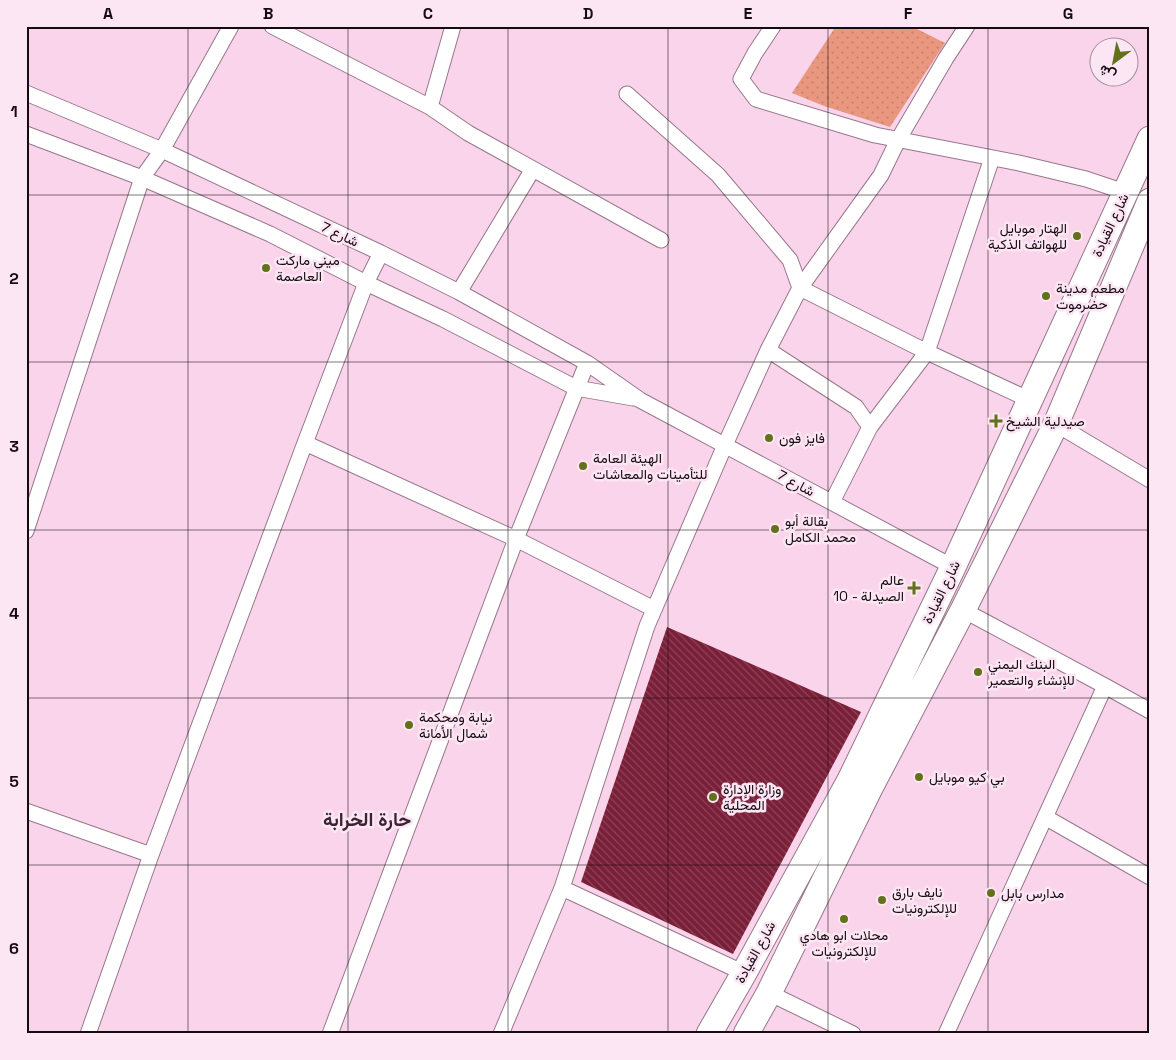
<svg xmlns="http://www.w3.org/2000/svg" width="1176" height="1060" font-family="'Space Grotesk',Vazirmatn,sans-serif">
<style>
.park{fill:url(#park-dots)}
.building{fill:url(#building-back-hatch)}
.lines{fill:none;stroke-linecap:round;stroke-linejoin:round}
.minor-casing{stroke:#98778b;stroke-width:17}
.primary-casing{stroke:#98778b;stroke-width:27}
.minor{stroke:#fff;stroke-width:15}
.primary{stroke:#fff;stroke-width:25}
.grid{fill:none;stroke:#170b12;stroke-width:1;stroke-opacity:0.55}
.poi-dot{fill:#63711b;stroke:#fde6f3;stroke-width:2}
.labels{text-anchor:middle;stroke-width:5;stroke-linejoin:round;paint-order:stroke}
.street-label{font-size:14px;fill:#170b12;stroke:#fde6f3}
.poi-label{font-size:14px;fill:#170b12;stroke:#fde6f3;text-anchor:start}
.district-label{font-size:19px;font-weight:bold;fill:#3e2334;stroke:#fde6f3}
.neatline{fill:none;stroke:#170b12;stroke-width:2}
.grid-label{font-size:16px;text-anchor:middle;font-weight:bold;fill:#170b12}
</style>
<defs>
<pattern id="park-dots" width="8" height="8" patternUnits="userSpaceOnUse" patternTransform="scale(1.25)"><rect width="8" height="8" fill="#ea9780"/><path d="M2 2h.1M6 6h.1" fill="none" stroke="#c8816e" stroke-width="1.8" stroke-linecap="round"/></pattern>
<pattern id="building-back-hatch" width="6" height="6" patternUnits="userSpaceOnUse" patternTransform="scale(1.25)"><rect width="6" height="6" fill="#7b1f38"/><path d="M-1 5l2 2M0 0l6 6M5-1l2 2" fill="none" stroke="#8a4558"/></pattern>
</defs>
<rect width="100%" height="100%" fill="#f9d4ea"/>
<path class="park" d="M 836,26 L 911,26 L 945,43 L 890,127 L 824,106 L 792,93 Z"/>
<path class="building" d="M 667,627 L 861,712 L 733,954 L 581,882 Z"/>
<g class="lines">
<defs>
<path id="minor" d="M 272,26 L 430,107 L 468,133 L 661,240
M 773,26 L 755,53 L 741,79 L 756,99 L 875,135 L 1019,163 L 1086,179 L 1125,192
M 26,93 L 162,150 L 381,253 L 459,292 L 587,363 L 640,400 L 953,567
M 627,94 L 718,175 L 790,260 L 800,288 L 927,352 L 1030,400
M 430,107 L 453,26
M 26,134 L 142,178 L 270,234 L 366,283 L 443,319 L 576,388 L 633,398
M 459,292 L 533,169
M 768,350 L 856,407 L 870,427 L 832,502
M 1056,424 L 1150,480
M 870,427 L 927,352 L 992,158
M 305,443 L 516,539 L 654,609
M 26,531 L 142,178 L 162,150 L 231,26
M 963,610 L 1105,686 L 1150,711
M 26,811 L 151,855
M 1045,817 L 1150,877
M 562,888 L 647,626 L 725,445 L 768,350 L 800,288 L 881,175 L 898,140 L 946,58 L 967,26
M 769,993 L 853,1034
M 88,1034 L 151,855 L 305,443 L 366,283 L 381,253
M 330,1034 L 516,539 L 587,363
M 501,1034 L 562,888 L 744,973
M 946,1034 L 1105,686"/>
<path id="primary" d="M 709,1034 L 744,973 L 850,780 L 953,567 L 1150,139
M 746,1034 L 769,993 L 870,788 L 963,610 L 1056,424 L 1150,201"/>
</defs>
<use href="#minor" class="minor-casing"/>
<use href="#primary" class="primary-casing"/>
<use href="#minor" class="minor"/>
<use href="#primary" class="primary"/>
</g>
<path class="grid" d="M 188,26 L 188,1034M 348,26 L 348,1034M 508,26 L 508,1034M 668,26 L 668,1034M 828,26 L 828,1034M 988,26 L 988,1034M 26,195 L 1150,195M 26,362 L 1150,362M 26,530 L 1150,530M 26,698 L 1150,698M 26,865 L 1150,865"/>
<g class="poi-dot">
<circle cx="1077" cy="236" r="5"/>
<circle cx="266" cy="268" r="5"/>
<circle cx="1046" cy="296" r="5"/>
<path d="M993.5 413.5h5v5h5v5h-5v5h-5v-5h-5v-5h5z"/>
<circle cx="769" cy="438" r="5"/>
<circle cx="583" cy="466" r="5"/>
<circle cx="775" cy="529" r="5"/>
<path d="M911.5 580.5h5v5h5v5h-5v5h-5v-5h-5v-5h5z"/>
<circle cx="978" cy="672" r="5"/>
<circle cx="409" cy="725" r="5"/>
<circle cx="919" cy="777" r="5"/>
<circle cx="713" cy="797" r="5"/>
<circle cx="991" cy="893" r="5"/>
<circle cx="882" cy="900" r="5"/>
<circle cx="844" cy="919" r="5"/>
</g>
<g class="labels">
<g class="street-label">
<text transform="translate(1110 225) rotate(-65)" y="5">شارع القيادة</text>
<text transform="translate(340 234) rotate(25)" y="5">شارع 7</text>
<text transform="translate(796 483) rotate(28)" y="5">شارع 7</text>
<text transform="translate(941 592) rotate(-64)" y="5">شارع القيادة</text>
<text transform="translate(755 952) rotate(-61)" y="5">شارع القيادة</text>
</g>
<g class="poi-label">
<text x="1067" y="233" text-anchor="end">الهتار موبايل<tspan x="1067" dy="16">للهواتف الذكية</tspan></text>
<text x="276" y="265">ميني ماركت<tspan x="276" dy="16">العاصمة</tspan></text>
<text x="1056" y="293">مطعم مدينة<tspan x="1056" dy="16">حضرموت</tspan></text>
<text x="1006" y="426">صيدلية الشيخ</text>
<text x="779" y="443">فايز فون</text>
<text x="593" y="463">الهيئة العامة<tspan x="593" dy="16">للتأمينات والمعاشات</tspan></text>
<text x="785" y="526">بقالة أبو<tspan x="785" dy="16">محمد الكامل</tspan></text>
<text x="904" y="585" text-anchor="end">عالم<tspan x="904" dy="16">الصيدلة - 10</tspan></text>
<text x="988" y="669">البنك اليمني<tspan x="988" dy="16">للإنشاء والتعمير</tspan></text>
<text x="419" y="722">نيابة ومحكمة<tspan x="419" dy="16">شمال الأمانة</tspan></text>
<text x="929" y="782">بي كيو موبايل</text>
<text x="723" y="794">وزارة الإدارة<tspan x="723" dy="16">المحلية</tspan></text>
<text x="892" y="897">نايف بارق<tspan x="892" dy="16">للإلكترونيات</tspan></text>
<text x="1001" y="898">مدارس بابل</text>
<text x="844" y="940" text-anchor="middle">محلات ابو هادي<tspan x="844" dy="16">للإلكترونيات</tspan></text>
</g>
<g class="district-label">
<text x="367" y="826">حارة الخرابة</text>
</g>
</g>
<rect width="1176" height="1060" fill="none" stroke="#fde6f3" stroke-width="55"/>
<g transform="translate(1114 62) rotate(212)"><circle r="24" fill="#fde6f3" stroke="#a18e99"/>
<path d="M0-4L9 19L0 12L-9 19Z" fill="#63711b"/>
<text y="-8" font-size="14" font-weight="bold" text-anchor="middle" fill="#170b12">ش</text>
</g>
<rect x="28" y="28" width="1120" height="1004" class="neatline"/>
<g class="grid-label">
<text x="108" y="19">A</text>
<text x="268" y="19">B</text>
<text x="428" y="19">C</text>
<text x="588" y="19">D</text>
<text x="748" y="19">E</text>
<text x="908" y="19">F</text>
<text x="1068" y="19">G</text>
<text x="14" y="117">1</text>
<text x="14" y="284">2</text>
<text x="14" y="452">3</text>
<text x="14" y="619">4</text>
<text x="14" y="787">5</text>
<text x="14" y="954">6</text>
</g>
</svg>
